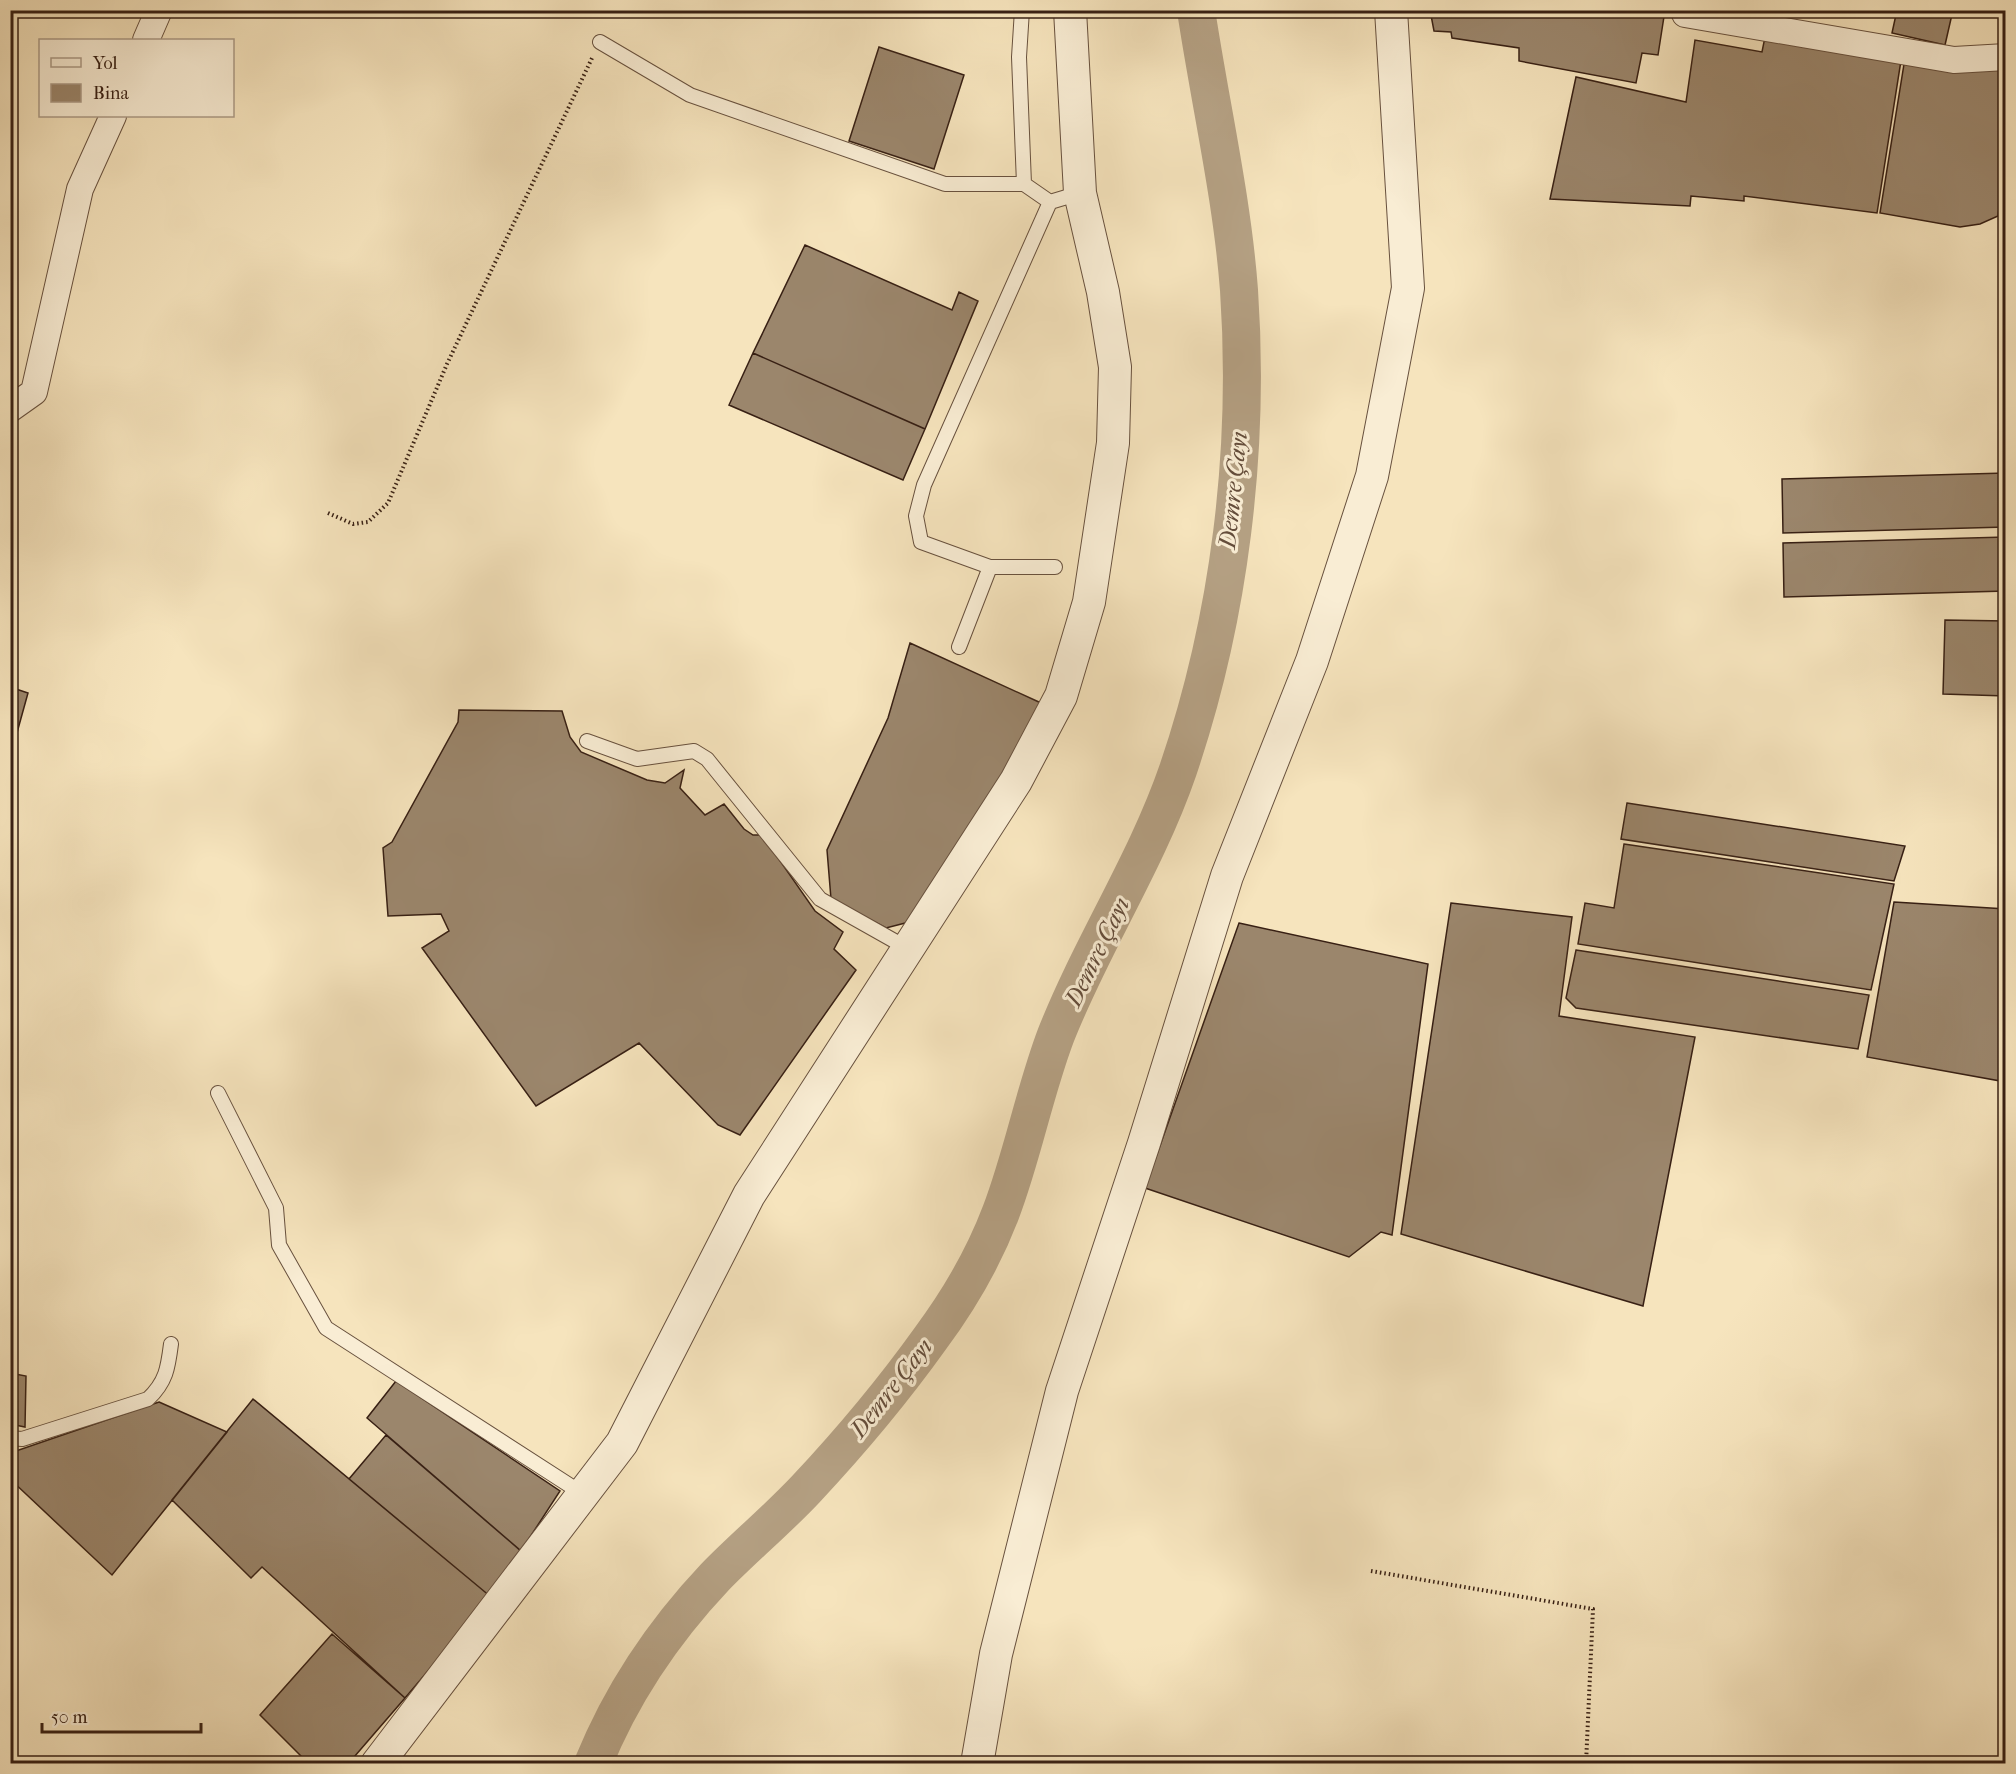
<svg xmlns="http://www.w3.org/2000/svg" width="2016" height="1774" font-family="'IM FELL French Canon',serif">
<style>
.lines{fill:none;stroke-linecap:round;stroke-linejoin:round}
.river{stroke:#b5a184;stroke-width:38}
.building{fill:#9b866c;stroke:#382014;stroke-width:1.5}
.service-casing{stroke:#68513e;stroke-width:16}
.minor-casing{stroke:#68513e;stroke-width:28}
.tertiary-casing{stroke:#68513e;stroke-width:34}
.path{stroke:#382014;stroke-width:4;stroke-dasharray:1.5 3;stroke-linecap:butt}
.service{stroke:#f9edd4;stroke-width:14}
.minor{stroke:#f9edd4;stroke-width:26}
.tertiary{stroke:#f9edd4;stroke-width:32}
.labels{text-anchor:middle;stroke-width:6;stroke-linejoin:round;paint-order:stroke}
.water-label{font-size:24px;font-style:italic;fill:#644d3b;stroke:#f9edd4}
</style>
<rect width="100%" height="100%" fill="#f6e4bd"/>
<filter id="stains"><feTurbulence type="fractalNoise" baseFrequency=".00333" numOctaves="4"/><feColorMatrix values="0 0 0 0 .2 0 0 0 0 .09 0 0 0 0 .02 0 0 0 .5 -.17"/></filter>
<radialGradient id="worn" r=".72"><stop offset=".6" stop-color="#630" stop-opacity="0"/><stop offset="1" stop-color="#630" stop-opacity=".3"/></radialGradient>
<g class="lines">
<path class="river" d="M 593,1764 C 621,1695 664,1631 715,1577 C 744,1547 777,1520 806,1489 C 850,1442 892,1392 930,1339 C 959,1300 984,1257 1001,1212 C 1023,1154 1034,1093 1056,1035 C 1092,944 1146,863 1178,770 C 1230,617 1250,450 1239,290 C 1232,197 1210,103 1196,10"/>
</g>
<path class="building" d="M 1430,10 L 1665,10 L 1658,55 L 1642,53 L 1636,83 L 1519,61 L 1519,48 L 1452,38 L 1451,32 L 1434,31 Z
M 1897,10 L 1953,10 L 1945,45 L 1892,33 Z
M 1766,32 L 1902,54 L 1877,213 L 1744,196 L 1744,201 L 1691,196 L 1690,206 L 1550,199 L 1576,77 L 1686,102 L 1695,40 L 1762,52 Z
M 879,47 L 964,75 L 934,169 L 849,141 Z
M 1905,58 L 2006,64 L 2006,148 L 1998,216 L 1980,224 L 1960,227 L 1880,213 Z
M 2006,169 L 2006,211 L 2000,213 Z
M 805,245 L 952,310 L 959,292 L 978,301 L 925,429 L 753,353 Z
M 753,353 L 925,429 L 903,480 L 729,405 Z
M 2006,473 L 2006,527 L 1783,533 L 1782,479 Z
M 2006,537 L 2006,591 L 1784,597 L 1783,543 Z
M 1945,620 L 2006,621 L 2006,696 L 1943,694 Z
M 910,643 L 1041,703 L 1022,749 L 909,922 L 886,928 L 831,899 L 827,850 L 888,718 Z
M 10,687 L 28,693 L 10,758 Z
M 459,710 L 562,711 L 570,737 L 581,752 L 647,780 L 665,783 L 684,770 L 680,788 L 705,815 L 724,804 L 744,829 L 753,835 L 762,835 L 815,911 L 843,932 L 834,949 L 856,970 L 740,1135 L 718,1125 L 639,1043 L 536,1106 L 422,948 L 449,931 L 441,914 L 388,916 L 383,848 L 392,842 L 458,722 Z
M 1627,803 L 1905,846 L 1894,881 L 1621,839 Z
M 1624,844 L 1894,884 L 1871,990 L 1578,944 L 1585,903 L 1614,908 Z
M 1894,902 L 2006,909 L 2006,1082 L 1867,1057 Z
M 1451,903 L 1572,917 L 1559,1016 L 1695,1037 L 1643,1306 L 1401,1234 Z
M 1239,923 L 1428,964 L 1392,1235 L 1381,1232 L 1349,1257 L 1145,1188 Z
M 1576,950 L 1869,995 L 1858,1049 L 1576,1008 L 1566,998 Z
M 10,1373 L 26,1376 L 25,1427 L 10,1424 Z
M 396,1381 L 560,1491 L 521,1551 L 367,1418 Z
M 253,1399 L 491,1597 L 405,1698 L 262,1567 L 251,1578 L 172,1500 Z
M 159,1402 L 227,1432 L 112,1575 L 10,1479 L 10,1453 Z
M 386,1435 L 521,1551 L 491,1597 L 349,1479 Z
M 332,1634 L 405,1698 L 348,1764 L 309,1764 L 260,1715 Z"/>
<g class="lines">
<defs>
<path id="service" d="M 1022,10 L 1019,57 L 1024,184 L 1050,202 L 1080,193
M 600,42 L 690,95 L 945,184 L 1024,184
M 1050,202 L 924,485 L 916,516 L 921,542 L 990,567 L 1055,567
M 959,647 L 990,567
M 587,741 L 637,759 L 694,751 L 707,759 L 820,899 L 907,948
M 218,1093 L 276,1208 L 279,1245 L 326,1328 L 583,1494
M 10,1438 L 22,1439 L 148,1399 C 166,1382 168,1368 171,1344"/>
<path id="minor" d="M 1685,14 L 1954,60 L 2006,57
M 146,40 L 159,10
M 10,409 L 34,392 L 80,189 L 113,116"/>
<path id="tertiary" d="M 377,1764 L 622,1443 L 749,1195 L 1016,781 L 1061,696 L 1089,602 L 1113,443 L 1115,367 L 1103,292 L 1080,193 L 1070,10
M 977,1764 L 996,1654 L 1062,1391 L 1144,1143 L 1227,876 L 1312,661 L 1372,476 L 1408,288 L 1391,10"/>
</defs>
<use href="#service" class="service-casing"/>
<use href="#minor" class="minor-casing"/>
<use href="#tertiary" class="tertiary-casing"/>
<path class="path" d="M 328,513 L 353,524 L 368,522 L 388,503 L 447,364 L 593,56
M 1371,1571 L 1593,1609 L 1586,1764"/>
<use href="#service" class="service"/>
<use href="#minor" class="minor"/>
<use href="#tertiary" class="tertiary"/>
</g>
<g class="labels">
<g class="water-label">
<text transform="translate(1233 490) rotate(-84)" y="8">Demre Çayı</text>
<text transform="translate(1097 952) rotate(-64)" y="8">Demre Çayı</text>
<text transform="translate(891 1388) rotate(-52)" y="8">Demre Çayı</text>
</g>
</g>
<rect width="2016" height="1774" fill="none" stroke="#f6e4bd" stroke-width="36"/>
<rect x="12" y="12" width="1992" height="1750" fill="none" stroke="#382014" stroke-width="3"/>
<rect x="18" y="18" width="1980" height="1738" fill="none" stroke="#382014" stroke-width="1.5"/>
<rect x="39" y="39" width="195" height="78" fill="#f9edd4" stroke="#ac9b87" stroke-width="1.5"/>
<rect x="51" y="58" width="30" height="9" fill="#f9edd4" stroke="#ac9b87" stroke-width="1.5"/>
<text x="93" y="69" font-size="18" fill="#382014">Yol</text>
<rect x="51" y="84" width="30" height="18" fill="#9b866c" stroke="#ac9b87" stroke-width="1.5"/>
<text x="93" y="99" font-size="18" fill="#382014">Bina</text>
<path d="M42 1723v9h159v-9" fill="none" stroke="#382014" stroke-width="3"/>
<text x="51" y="1723" font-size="18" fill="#382014" stroke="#f9edd4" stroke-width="4.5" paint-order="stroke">50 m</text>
<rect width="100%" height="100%" filter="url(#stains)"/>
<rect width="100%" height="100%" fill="url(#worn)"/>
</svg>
